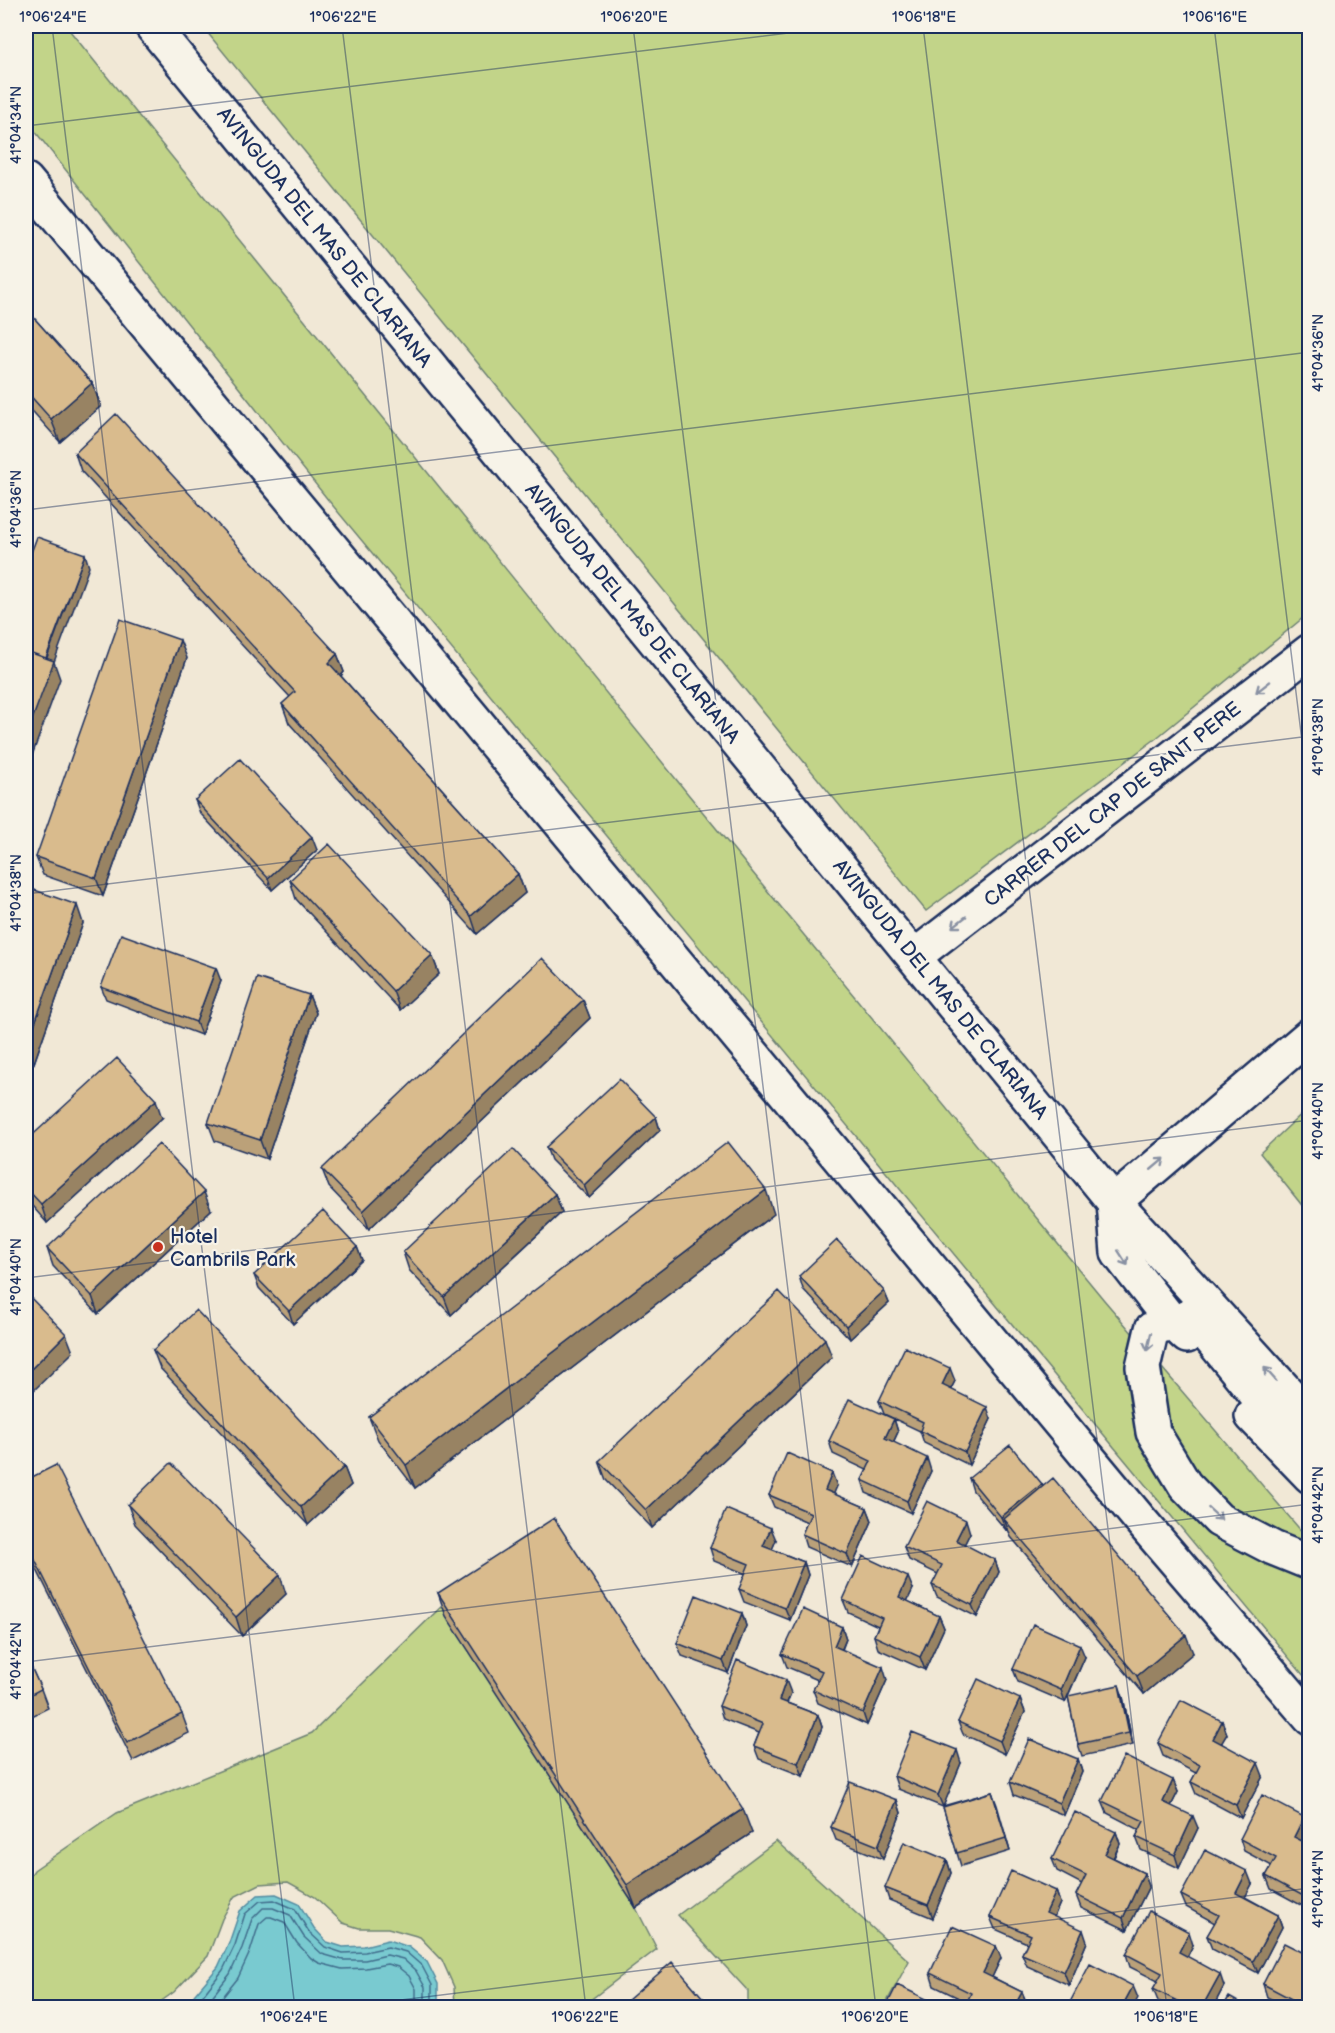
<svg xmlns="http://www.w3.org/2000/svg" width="1335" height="2033" font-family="'Balsamiq Sans',sans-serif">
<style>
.green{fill:#c2d489;stroke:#6e8274;stroke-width:1.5}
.water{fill:#79cad0;stroke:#538ca2;stroke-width:1.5}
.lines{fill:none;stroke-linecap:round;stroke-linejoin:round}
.shore{stroke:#416d8c;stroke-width:1.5}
.minor-casing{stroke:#1b2f5e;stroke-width:38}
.minor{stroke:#f7f3e8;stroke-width:33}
.wall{fill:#bba179;stroke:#1b2f5e;stroke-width:1.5}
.shaded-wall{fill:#988363;stroke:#1b2f5e;stroke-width:1.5}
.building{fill:#d9bb8d;stroke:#1b2f5e;stroke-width:1.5}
.oneway{stroke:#8991a3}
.ticks{fill:none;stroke:#1b2f5e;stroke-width:1.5;stroke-opacity:0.45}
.poi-dot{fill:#c8321e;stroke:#f7f3e8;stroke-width:2}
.labels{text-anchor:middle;stroke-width:4.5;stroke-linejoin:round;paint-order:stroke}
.street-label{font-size:20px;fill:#1b2f5e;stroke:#f7f3e8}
.poi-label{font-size:20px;fill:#1b2f5e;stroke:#f7f3e8;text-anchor:start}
.neatline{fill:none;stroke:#1b2f5e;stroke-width:2}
.ticks-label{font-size:15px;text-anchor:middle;fill:#1b2f5e}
</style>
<rect width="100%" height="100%" fill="#f1e8d6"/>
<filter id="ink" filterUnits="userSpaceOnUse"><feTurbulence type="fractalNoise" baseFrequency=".0167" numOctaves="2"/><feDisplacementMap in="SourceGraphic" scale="12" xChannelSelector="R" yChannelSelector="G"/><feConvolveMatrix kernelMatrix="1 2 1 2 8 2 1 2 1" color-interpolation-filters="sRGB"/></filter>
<g filter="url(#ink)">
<path class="green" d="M 26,26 L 66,26 L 688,794 L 1104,1300 L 1309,1540 L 1309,1682 L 329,501 L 26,120 Z
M 202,26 L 1309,26 L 1309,613 L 1154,740 L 926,911 Z
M 1309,1107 L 1309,1214 L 1260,1153 Z
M 442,1606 L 636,1908 L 657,1949 L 581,2007 L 455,2007 L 454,1987 L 442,1960 L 420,1937 L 388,1928 L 359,1928 L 343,1923 L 315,1897 L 288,1882 L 260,1884 L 234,1897 L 222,1919 L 208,1956 L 174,1992 L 153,2007 L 26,2008 L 26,1883 L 34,1870 L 117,1813 L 312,1733 Z
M 776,1841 L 909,1961 L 884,2007 L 748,2007 L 748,1991 L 678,1915 Z"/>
<path class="water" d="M 276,1894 L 299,1904 L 314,1928 L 327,1942 L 343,1947 L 364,1946 L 388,1940 L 409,1947 L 427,1962 L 438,1984 L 438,2007 L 184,2007 L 218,1967 L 229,1943 L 240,1911 L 258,1895 Z"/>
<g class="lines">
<path class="shore" d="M 193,2008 L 223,1970 L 235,1945 L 245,1914 L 260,1901 L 274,1900 L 295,1909 L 309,1932 L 325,1947 L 343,1953 L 365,1952 L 388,1947 L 406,1952 L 422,1966 L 432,1985 L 432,2008
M 203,2008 L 230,1974 L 242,1948 L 252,1919 L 263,1908 L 273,1908 L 290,1915 L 304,1937 L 322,1954 L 343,1960 L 365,1960 L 387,1955 L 403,1959 L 416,1971 L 425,1987 L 425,2008
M 214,2008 L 238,1978 L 250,1952 L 259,1924 L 267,1917 L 271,1917 L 284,1922 L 297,1943 L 311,1958 L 319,1963 L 342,1969 L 366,1968 L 387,1964 L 398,1967 L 409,1976 L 416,1989 L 416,2008"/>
<defs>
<path id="minor" d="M 152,26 L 1114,1202 L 1310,1417
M 26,180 L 1141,1521 L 1310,1718
M 915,956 L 1310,651
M 1114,1202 L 1118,1253 L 1172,1322 L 1187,1336
M 1114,1202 L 1310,1035
M 1252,1416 L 1310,1476
M 1310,1436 L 1278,1421 L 1192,1316 L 1152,1329 L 1143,1367 L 1153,1432 L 1185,1485 L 1219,1520 L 1273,1548 L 1310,1563"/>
</defs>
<use href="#minor" class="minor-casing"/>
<use href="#minor" class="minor"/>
</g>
<path class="wall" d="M 26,309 L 92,383 L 101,406 L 60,442 L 26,404 Z
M 75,453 L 337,654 L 344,672 L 341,676 L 518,874 L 525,893 L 477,934 L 289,723 L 282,704 L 290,697 L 81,471 Z
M 187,658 L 103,896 L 43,875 L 36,857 Z
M 195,800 L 317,850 L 272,890 L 200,813 Z
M 290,880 L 432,955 L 439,974 L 400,1010 L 296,899 Z
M 26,887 L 83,923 L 34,1063 L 26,1061 Z
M 221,981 L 201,1035 L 106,999 L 101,987 Z
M 309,995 L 316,1013 L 267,1159 L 215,1141 L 208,1123 Z
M 583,1000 L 590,1018 L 369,1229 L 329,1187 L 322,1169 Z
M 656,1117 L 660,1130 L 589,1198 L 551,1160 L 546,1147 Z
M 162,1118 L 47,1223 L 26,1199 L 26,1141 Z
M 555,1194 L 562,1212 L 451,1315 L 409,1270 L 403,1252 Z
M 211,1210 L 98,1314 L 53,1266 L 47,1248 Z
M 774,1214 L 415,1488 L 378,1440 L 369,1417 Z
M 357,1247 L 362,1260 L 293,1324 L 259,1288 L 254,1275 Z
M 799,1276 L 884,1291 L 889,1303 L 850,1339 L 803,1289 Z
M 153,1350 L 344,1467 L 351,1485 L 308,1525 L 160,1368 Z
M 832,1357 L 652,1528 L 606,1480 L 599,1461 Z
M 955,1381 L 951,1389 L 991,1419 L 969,1465 L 924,1443 L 920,1431 L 884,1414 L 879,1401 Z
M 894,1419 L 898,1432 L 893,1443 L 931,1471 L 911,1513 L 866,1493 L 862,1480 L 867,1470 L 833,1454 L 829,1441 Z
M 969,1478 L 1042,1484 L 1043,1486 L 1193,1653 L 1144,1694 L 1011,1537 L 1008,1529 L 1006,1530 L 973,1491 Z
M 26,1480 L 182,1714 L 189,1733 L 133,1761 L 26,1548 Z
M 837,1486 L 833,1494 L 867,1508 L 872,1521 L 852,1567 L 806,1547 L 802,1534 L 807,1522 L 774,1507 L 769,1495 Z
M 128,1505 L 286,1594 L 242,1636 L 135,1524 Z
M 970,1533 L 964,1545 L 995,1560 L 999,1572 L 977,1617 L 937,1597 L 932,1585 L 938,1574 L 909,1560 L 904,1547 Z
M 776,1540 L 772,1549 L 804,1562 L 808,1575 L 790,1620 L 744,1602 L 739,1589 L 746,1574 L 714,1561 L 710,1548 Z
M 913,1589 L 907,1601 L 939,1616 L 944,1628 L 925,1670 L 878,1649 L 874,1636 L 878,1626 L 848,1612 L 843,1600 Z
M 438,1593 L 752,1833 L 636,1908 L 446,1616 Z
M 742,1613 L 746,1626 L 728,1673 L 682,1656 L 677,1643 Z
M 842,1627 L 846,1639 L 842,1650 L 887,1680 L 867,1725 L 818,1703 L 813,1690 L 818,1680 L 787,1667 L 782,1654 Z
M 26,1656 L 41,1689 L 48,1708 L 26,1719 Z
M 1085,1657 L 1068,1696 L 1123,1697 L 1133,1745 L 1082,1756 L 1078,1744 L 1068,1696 L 1065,1702 L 1018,1682 L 1013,1669 Z
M 791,1693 L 787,1703 L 818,1715 L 822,1727 L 803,1776 L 759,1759 L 754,1746 L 759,1733 L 723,1719 L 719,1706 Z
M 1020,1699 L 1025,1712 L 1005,1754 L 963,1734 L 958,1722 Z
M 1222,1721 L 1227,1734 L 1221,1743 L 1263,1776 L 1241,1818 L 1196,1794 L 1191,1782 L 1196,1773 L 1163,1756 L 1158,1743 Z
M 1078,1759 L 1082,1772 L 1064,1815 L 1014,1795 L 1010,1782 Z
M 961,1763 L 943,1806 L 992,1792 L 1010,1851 L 961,1866 L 943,1807 L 898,1789 L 894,1776 Z
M 1173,1780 L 1178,1792 L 1171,1806 L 1198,1828 L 1179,1868 L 1141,1850 L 1136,1837 L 1140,1830 L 1107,1813 L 1102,1801 Z
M 897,1800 L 901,1813 L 883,1859 L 836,1840 L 831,1827 Z
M 1304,1817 L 1308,1829 L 1302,1841 L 1310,1845 L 1310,1910 L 1271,1889 L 1266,1876 L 1272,1866 L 1244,1851 L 1240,1839 Z
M 1116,1832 L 1120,1844 L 1114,1858 L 1144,1873 L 1149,1886 L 1127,1930 L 1081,1908 L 1076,1895 L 1082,1884 L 1057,1871 L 1052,1859 Z
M 947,1860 L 951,1873 L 933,1918 L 889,1900 L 885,1888 Z
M 1252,1884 L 1245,1897 L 1278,1915 L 1282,1927 L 1258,1973 L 1212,1949 L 1207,1936 L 1215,1923 L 1186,1907 L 1181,1895 Z
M 1056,1891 L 1060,1903 L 1054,1917 L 1087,1942 L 1069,1985 L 1027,1966 L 1022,1954 L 1027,1943 L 995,1929 L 990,1917 Z
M 1193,1945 L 1187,1957 L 1224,1986 L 1213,2007 L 1170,2007 L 1158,2001 L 1153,1989 L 1158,1981 L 1130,1967 L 1126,1954 Z
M 996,1946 L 1001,1958 L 992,1977 L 1022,1992 L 1027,2004 L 967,2002 L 934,1986 L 930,1973 Z
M 1263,1984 L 1310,2007 L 1288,2007 L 1267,1997 Z"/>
<path class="shaded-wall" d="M 92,383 L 101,406 L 60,442 L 51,419 Z
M 85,554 L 89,567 L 54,662 L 60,679 L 26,772 L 26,736 L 45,663 Z
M 180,640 L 187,658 L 103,896 L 96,878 Z
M 337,654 L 344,672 L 336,681 L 329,663 Z
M 312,837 L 317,850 L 272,890 L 268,878 Z
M 518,874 L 525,893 L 477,934 L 471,916 Z
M 77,905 L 83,923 L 34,1063 L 27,1045 Z
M 432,955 L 439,974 L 400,1010 L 393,991 Z
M 216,968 L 221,981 L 201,1035 L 196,1022 Z
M 309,995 L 316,1013 L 267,1159 L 260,1140 Z
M 583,1000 L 590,1018 L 369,1229 L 363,1211 Z
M 156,1100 L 162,1118 L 47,1223 L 41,1204 Z
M 656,1117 L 660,1130 L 589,1198 L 584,1185 Z
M 766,1190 L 774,1214 L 415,1488 L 406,1465 Z
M 204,1192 L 211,1210 L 98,1314 L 92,1296 Z
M 555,1194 L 562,1212 L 451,1315 L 444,1297 Z
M 357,1247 L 362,1260 L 293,1324 L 289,1311 Z
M 884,1291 L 889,1303 L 850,1339 L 846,1326 Z
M 66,1334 L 73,1352 L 26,1398 L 26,1374 Z
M 825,1339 L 832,1357 L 652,1528 L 646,1510 Z
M 950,1368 L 955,1381 L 946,1398 L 942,1385 Z
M 987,1407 L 991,1419 L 969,1465 L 965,1452 Z
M 894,1419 L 898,1432 L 889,1451 L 885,1438 Z
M 927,1458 L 931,1471 L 911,1513 L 907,1501 Z
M 344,1467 L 351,1485 L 308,1525 L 301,1507 Z
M 832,1473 L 837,1486 L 830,1503 L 825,1490 Z
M 1042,1484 L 1047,1497 L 1004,1519 L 1008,1529 L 1006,1530 L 1001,1517 Z
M 867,1508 L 872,1521 L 852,1567 L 847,1554 Z
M 966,1520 L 970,1533 L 960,1553 L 956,1540 Z
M 771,1528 L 776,1540 L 768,1559 L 763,1546 Z
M 995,1560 L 999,1572 L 977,1617 L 972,1605 Z
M 804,1562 L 808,1575 L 790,1620 L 785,1608 Z
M 280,1575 L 286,1594 L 242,1636 L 236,1617 Z
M 908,1577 L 913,1589 L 903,1610 L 899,1597 Z
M 742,1613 L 746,1626 L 728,1673 L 723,1661 Z
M 939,1616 L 944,1628 L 925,1670 L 920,1657 Z
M 842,1627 L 846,1639 L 838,1658 L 834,1646 Z
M 1186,1635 L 1193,1653 L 1144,1694 L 1137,1676 Z
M 1080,1645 L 1085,1657 L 1065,1702 L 1061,1690 Z
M 883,1667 L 887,1680 L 867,1725 L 863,1713 Z
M 786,1680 L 791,1693 L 783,1712 L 779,1700 Z
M 1119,1685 L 1123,1697 L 1133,1745 L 1129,1733 Z
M 1020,1699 L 1025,1712 L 1005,1754 L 1000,1741 Z
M 818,1715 L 822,1727 L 803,1776 L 798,1763 Z
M 1222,1721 L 1227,1734 L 1217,1751 L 1213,1739 Z
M 957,1750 L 961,1763 L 943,1807 L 938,1795 Z
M 1078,1759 L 1082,1772 L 1064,1815 L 1059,1803 Z
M 1258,1763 L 1263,1776 L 1241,1818 L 1236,1805 Z
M 1173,1780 L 1178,1792 L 1167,1814 L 1163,1802 Z
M 992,1792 L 997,1805 L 1010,1851 L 1006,1838 Z
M 897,1800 L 901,1813 L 883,1859 L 878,1846 Z
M 743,1809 L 752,1833 L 636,1908 L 627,1885 Z
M 1193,1816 L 1198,1828 L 1179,1868 L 1175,1855 Z
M 1304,1817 L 1308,1829 L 1298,1849 L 1294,1837 Z
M 1116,1832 L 1120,1844 L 1109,1866 L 1105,1854 Z
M 947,1860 L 951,1873 L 933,1918 L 928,1905 Z
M 1247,1871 L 1252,1884 L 1241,1905 L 1236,1893 Z
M 1144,1873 L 1149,1886 L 1127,1930 L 1123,1918 Z
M 1056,1891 L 1060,1903 L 1050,1926 L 1046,1913 Z
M 1310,1893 L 1310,1905 L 1307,1898 Z
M 1278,1915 L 1282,1927 L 1258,1973 L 1253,1961 Z
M 1083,1930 L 1087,1942 L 1069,1985 L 1064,1972 Z
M 1189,1932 L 1193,1945 L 1183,1965 L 1179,1952 Z
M 996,1946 L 1001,1958 L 988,1986 L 983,1973 Z
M 1220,1974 L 1224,1986 L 1213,2007 L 1202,2007 Z
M 1133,1986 L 1138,1998 L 1133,2007 L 1124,2003 Z
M 1022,1992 L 1027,2004 L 1025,2007 L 1014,2007 Z
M 703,1998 L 706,2007 L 692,2007 Z"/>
<path class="building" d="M 26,309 L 92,383 L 51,419 L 26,391 Z
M 116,414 L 337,654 L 329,663 L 518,874 L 471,916 L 282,704 L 295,692 L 75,453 Z
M 37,537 L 85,554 L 46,658 L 26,651 L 26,566 Z
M 120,619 L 180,640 L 96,878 L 36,857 Z
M 26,651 L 54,661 L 26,736 Z
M 240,759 L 312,837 L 268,878 L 195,800 Z
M 329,844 L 432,955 L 393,991 L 290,880 Z
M 26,887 L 77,905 L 27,1045 L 26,1045 Z
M 121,934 L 216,968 L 196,1022 L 101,987 Z
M 542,958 L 583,1000 L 363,1211 L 322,1169 Z
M 257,978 L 309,995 L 260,1140 L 208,1123 Z
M 117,1058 L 156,1100 L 41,1204 L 26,1188 L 26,1141 Z
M 619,1079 L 656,1117 L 584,1185 L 546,1147 Z
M 728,1142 L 766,1190 L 406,1465 L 369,1417 Z
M 159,1144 L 204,1192 L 92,1296 L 47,1248 Z
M 513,1149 L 555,1194 L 444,1297 L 403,1252 Z
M 323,1211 L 357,1247 L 289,1311 L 254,1275 Z
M 837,1240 L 884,1291 L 846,1326 L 799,1276 Z
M 779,1291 L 825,1339 L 646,1510 L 599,1461 Z
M 26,1293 L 66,1334 L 26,1374 Z
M 196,1310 L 344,1467 L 301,1507 L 153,1350 Z
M 905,1347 L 950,1368 L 942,1385 L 987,1407 L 965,1452 L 920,1431 L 923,1422 L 879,1401 Z
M 849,1399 L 894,1419 L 885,1438 L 927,1458 L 907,1501 L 862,1480 L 871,1461 L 829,1441 Z
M 1010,1445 L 1042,1484 L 1001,1517 L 969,1478 Z
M 787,1453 L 832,1473 L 825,1490 L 867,1508 L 847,1554 L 802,1534 L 811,1513 L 769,1495 Z
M 171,1463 L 280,1575 L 236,1617 L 128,1505 Z
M 56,1465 L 182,1714 L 127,1743 L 26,1542 L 26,1480 Z
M 1053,1478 L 1186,1635 L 1137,1676 L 1004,1519 Z
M 927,1501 L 966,1520 L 956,1540 L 995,1560 L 972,1605 L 932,1585 L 942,1565 L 904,1547 Z
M 726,1509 L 771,1528 L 763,1546 L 804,1562 L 785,1608 L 739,1589 L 749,1564 L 710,1548 Z
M 554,1518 L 743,1809 L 627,1885 L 438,1593 Z
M 863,1556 L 908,1577 L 899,1597 L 939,1616 L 920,1657 L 874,1636 L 882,1618 L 843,1600 Z
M 696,1595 L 742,1613 L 723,1661 L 677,1643 Z
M 803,1609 L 842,1627 L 834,1646 L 883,1667 L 863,1713 L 813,1690 L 822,1671 L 782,1654 Z
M 1033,1624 L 1080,1645 L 1061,1690 L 1013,1669 Z
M 26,1656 L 41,1689 L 26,1697 Z
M 737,1660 L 786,1680 L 779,1700 L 818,1715 L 798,1763 L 754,1746 L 763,1724 L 719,1706 Z
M 978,1679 L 1020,1699 L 1000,1741 L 958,1722 Z
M 1119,1685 L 1129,1733 L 1078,1744 L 1068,1696 Z
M 1181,1700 L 1222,1721 L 1213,1739 L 1258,1763 L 1236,1805 L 1191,1782 L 1200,1765 L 1158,1743 Z
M 912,1732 L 957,1750 L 938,1795 L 894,1776 Z
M 1029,1739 L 1078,1759 L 1059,1803 L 1010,1782 Z
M 1124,1756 L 1173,1780 L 1163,1802 L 1193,1816 L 1175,1855 L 1136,1837 L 1144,1821 L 1102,1801 Z
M 850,1782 L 897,1800 L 878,1846 L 831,1827 Z
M 992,1792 L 1006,1838 L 957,1853 L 943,1807 Z
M 1262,1795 L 1304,1817 L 1294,1837 L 1310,1845 L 1310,1893 L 1307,1898 L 1266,1876 L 1276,1858 L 1240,1839 Z
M 1075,1812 L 1116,1832 L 1105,1854 L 1144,1873 L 1123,1918 L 1076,1895 L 1086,1875 L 1052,1859 Z
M 904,1842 L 947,1860 L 928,1905 L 885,1888 Z
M 1205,1850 L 1247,1871 L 1236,1893 L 1278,1915 L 1253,1961 L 1207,1936 L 1219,1915 L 1181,1895 Z
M 1011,1871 L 1056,1891 L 1046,1913 L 1083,1930 L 1064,1972 L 1022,1954 L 1031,1935 L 990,1917 Z
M 1149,1911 L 1189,1932 L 1179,1952 L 1220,1974 L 1202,2007 L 1189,2007 L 1153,1989 L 1162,1973 L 1126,1954 Z
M 952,1926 L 996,1946 L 983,1973 L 1022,1992 L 1014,2007 L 965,2007 L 971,1993 L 930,1973 Z
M 1284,1943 L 1310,1956 L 1310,2007 L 1299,2007 L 1301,2004 L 1263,1984 Z
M 672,1962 L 703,1998 L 692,2007 L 620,2007 Z
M 1090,1964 L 1133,1986 L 1124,2003 L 1132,2007 L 1071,2007 L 1068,2006 Z
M 897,1985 L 943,2007 L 886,2007 Z
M 1229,1997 L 1247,2007 L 1223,2007 Z"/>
<defs><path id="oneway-shaft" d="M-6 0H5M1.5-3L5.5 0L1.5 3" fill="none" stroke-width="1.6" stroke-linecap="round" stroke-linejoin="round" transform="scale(1.5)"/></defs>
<g class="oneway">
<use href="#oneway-shaft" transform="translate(1263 687) rotate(142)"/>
<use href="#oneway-shaft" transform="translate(959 922) rotate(142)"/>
<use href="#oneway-shaft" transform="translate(1158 1164) rotate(-40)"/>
<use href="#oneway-shaft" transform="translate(1123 1258) rotate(57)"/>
<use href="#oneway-shaft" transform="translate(1149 1342) rotate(103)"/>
<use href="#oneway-shaft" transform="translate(1270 1374) rotate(-132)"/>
<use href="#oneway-shaft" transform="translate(1215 1514) rotate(42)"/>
</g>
</g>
<path class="ticks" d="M 52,26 L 295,2008M 342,26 L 586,2008M 633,26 L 876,2008M 923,26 L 1167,2008M 1214,26 L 1310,806M 26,126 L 845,26M 26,510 L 1310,352M 26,894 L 1310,736M 26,1278 L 1310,1120M 26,1662 L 1310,1504M 336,2008 L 1310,1888"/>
<circle class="poi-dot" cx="158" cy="1247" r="6"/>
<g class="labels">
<g class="street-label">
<text transform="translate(325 237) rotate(51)" y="7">AVINGUDA DEL MAS DE CLARIANA</text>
<text transform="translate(633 613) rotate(51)" y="7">AVINGUDA DEL MAS DE CLARIANA</text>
<text transform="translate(1112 804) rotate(-38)" y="7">CARRER DEL CAP DE SANT PERE</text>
<text transform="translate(941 989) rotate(51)" y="7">AVINGUDA DEL MAS DE CLARIANA</text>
</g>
<g class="poi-label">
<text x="170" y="1243">Hotel<tspan x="170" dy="23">Cambrils Park</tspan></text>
</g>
</g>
<rect width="1335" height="2033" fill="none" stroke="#f7f3e8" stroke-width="66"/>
<rect x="33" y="33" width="1269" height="1967" class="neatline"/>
<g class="ticks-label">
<text x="53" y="22">1°06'24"E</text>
<text x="343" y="22">1°06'22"E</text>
<text x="634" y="22">1°06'20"E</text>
<text x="924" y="22">1°06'18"E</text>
<text x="1215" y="22">1°06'16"E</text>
<text transform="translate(16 125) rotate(-90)" y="5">41°04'34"N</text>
<text transform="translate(1318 353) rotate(-90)" y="5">41°04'36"N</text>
<text transform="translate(16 509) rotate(-90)" y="5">41°04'36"N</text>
<text transform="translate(1318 737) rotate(-90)" y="5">41°04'38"N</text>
<text transform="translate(16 893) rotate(-90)" y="5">41°04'38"N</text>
<text transform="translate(1318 1121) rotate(-90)" y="5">41°04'40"N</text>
<text transform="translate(16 1277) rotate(-90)" y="5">41°04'40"N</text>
<text transform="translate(1318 1505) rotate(-90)" y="5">41°04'42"N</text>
<text transform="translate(16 1661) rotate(-90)" y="5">41°04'42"N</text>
<text transform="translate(1318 1889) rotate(-90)" y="5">41°04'44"N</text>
<text x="294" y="2022">1°06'24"E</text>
<text x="585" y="2022">1°06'22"E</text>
<text x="875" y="2022">1°06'20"E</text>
<text x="1166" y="2022">1°06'18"E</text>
</g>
</svg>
